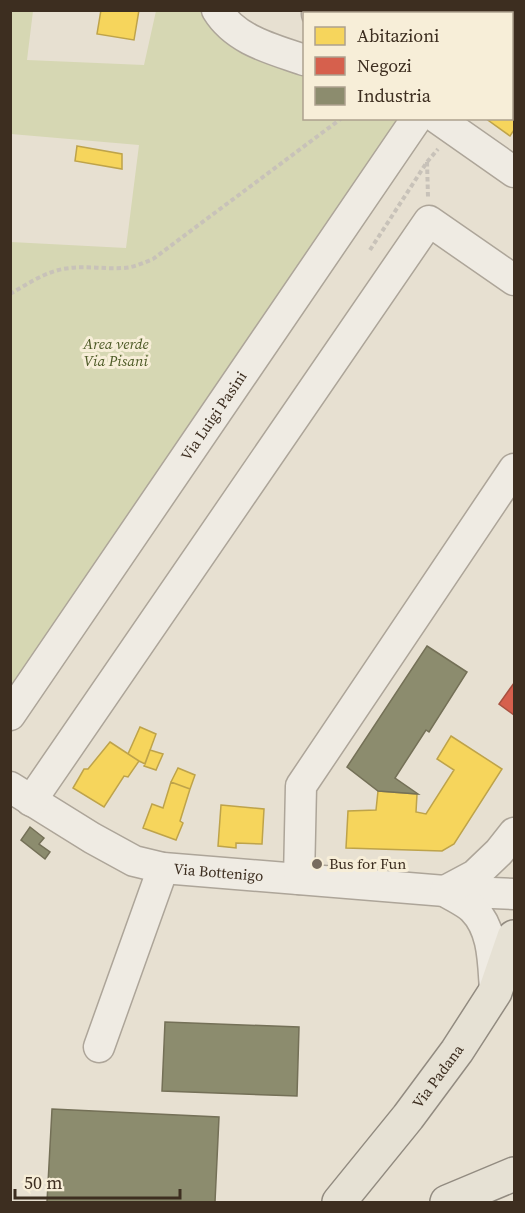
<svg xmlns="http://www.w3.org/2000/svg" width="525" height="1213" font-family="'Source Serif 4',serif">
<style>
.green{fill:#d6d7b3}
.homes{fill:#f6d55c;stroke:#bea34a;stroke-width:1.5}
.shops{fill:#d6604d;stroke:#a85140;stroke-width:1.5}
.industry{fill:#8c8c6e;stroke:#747057;stroke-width:1.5}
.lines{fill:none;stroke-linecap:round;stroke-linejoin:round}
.minor-casing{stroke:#ada599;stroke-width:33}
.major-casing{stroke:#928b80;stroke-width:36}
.path{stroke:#c8c2b9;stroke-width:4;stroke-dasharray:4.5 3;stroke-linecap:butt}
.minor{stroke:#efebe3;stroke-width:30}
.major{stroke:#e6e1d4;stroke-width:33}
.poi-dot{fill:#786c5e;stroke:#f7eed8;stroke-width:2}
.labels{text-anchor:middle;stroke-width:6;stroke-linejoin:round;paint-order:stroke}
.park-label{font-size:15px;font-style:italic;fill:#4d5a26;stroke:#f7eed8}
.street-label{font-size:15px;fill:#3d2e20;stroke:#f7eed8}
.poi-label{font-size:15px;fill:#3d2e20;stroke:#f7eed8;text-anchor:start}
</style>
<rect width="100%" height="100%" fill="#e7e0d1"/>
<path class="green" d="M 11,11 L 33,11 L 27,60 L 144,65 L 156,11 L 206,11 L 304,74 L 304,118 L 409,119 L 11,686 L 11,242 L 126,248 L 139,145 L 11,134 Z"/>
<path class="homes" d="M 101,10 L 139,10 L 134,40 L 97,34 Z
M 340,10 L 384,10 L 402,14 L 340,14 Z
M 514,73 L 514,130 L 510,136 L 485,118 L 512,118 L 512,78 Z
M 77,146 L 122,154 L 122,169 L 75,161 Z
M 140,727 L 156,734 L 145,764 L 139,761 L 128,754 Z
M 451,736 L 502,769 L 454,844 L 442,851 L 346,848 L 348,811 L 376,810 L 378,791 L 417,794 L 416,812 L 426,814 L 454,770 L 437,759 Z
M 110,742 L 139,761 L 128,777 L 124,776 L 104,807 L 73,788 L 84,769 L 88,769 Z
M 150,750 L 163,754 L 156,770 L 144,766 Z
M 178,768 L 195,775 L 190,789 L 171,782 Z
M 171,782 L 190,789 L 180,821 L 183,823 L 176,840 L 143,828 L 152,804 L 163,808 Z
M 221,805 L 264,809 L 262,844 L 236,843 L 236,848 L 218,846 Z"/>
<path class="shops" d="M 514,683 L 514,715 L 499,704 Z"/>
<path class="industry" d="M 427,646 L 467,672 L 429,732 L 426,730 L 395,778 L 418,794 L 378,791 L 347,767 Z
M 30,827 L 44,838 L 39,844 L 50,852 L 45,859 L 21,840 Z
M 165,1022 L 299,1027 L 297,1096 L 162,1091 Z
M 52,1109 L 219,1117 L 215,1202 L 47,1202 Z"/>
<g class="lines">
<defs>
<g id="minor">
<path d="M 217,10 C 236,41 273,49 304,60"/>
<path d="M 317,14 L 317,10"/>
<path d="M 490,14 L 492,10"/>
<path d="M 437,118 L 514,172"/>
<path id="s1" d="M 10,715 L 417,118"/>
<path id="s2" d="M 10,787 L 92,838 L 134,861 L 163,868 L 445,891 L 514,894"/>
<path d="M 31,801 L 429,221 L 514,280"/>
<path d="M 299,879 L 301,786 L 514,469"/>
<path d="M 445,891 C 454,897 466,902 473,909 C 494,930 493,963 495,991"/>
<path d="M 445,891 L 475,875 L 499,852 L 514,833"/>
<path d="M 99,1047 L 163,868"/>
</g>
<g id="major">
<path id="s3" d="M 339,1202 L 408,1117 L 457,1051 L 495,992 L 514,937"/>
<path d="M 447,1202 L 514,1174"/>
</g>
</defs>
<use href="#minor" class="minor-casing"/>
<use href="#major" class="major-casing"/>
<path class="path" d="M 427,162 L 428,197
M 370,250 L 427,162 L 438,149
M 10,294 C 29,283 48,270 70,268 C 87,266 105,269 122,268 C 133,268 143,263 153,259 L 342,118"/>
<use href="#minor" class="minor"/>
<use href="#major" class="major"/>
</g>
<circle class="poi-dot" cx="317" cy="864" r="6"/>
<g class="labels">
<g class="park-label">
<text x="116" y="349">Area verde<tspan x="116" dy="17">Via Pisani</tspan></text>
</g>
<g class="street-label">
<text dy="5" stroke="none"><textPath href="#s1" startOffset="362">Via Luigi Pasini</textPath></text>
<text dy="5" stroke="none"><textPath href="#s2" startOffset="230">Via Bottenigo</textPath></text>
<text dy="5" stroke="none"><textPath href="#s3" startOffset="160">Via Padana</textPath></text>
</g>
<g class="poi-label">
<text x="329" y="869">Bus for Fun</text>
</g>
</g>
<rect width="525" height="1213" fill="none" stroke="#3d2e20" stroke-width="24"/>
<rect x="303" y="12" width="210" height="108" fill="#f7eed8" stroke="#ada18e" stroke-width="1.5"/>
<rect x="315" y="27" width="30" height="18" fill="#f6d55c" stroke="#ada18e" stroke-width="1.5"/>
<text x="357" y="42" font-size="18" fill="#3d2e20">Abitazioni</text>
<rect x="315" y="57" width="30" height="18" fill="#d6604d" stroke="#ada18e" stroke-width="1.5"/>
<text x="357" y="72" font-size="18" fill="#3d2e20">Negozi</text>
<rect x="315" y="87" width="30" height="18" fill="#8c8c6e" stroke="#ada18e" stroke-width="1.5"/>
<text x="357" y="102" font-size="18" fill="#3d2e20">Industria</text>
<path d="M15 1189v9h165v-9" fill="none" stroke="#3d2e20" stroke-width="3"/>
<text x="24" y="1189" font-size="18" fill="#3d2e20" stroke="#f7eed8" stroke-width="4.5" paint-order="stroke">50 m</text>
</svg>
